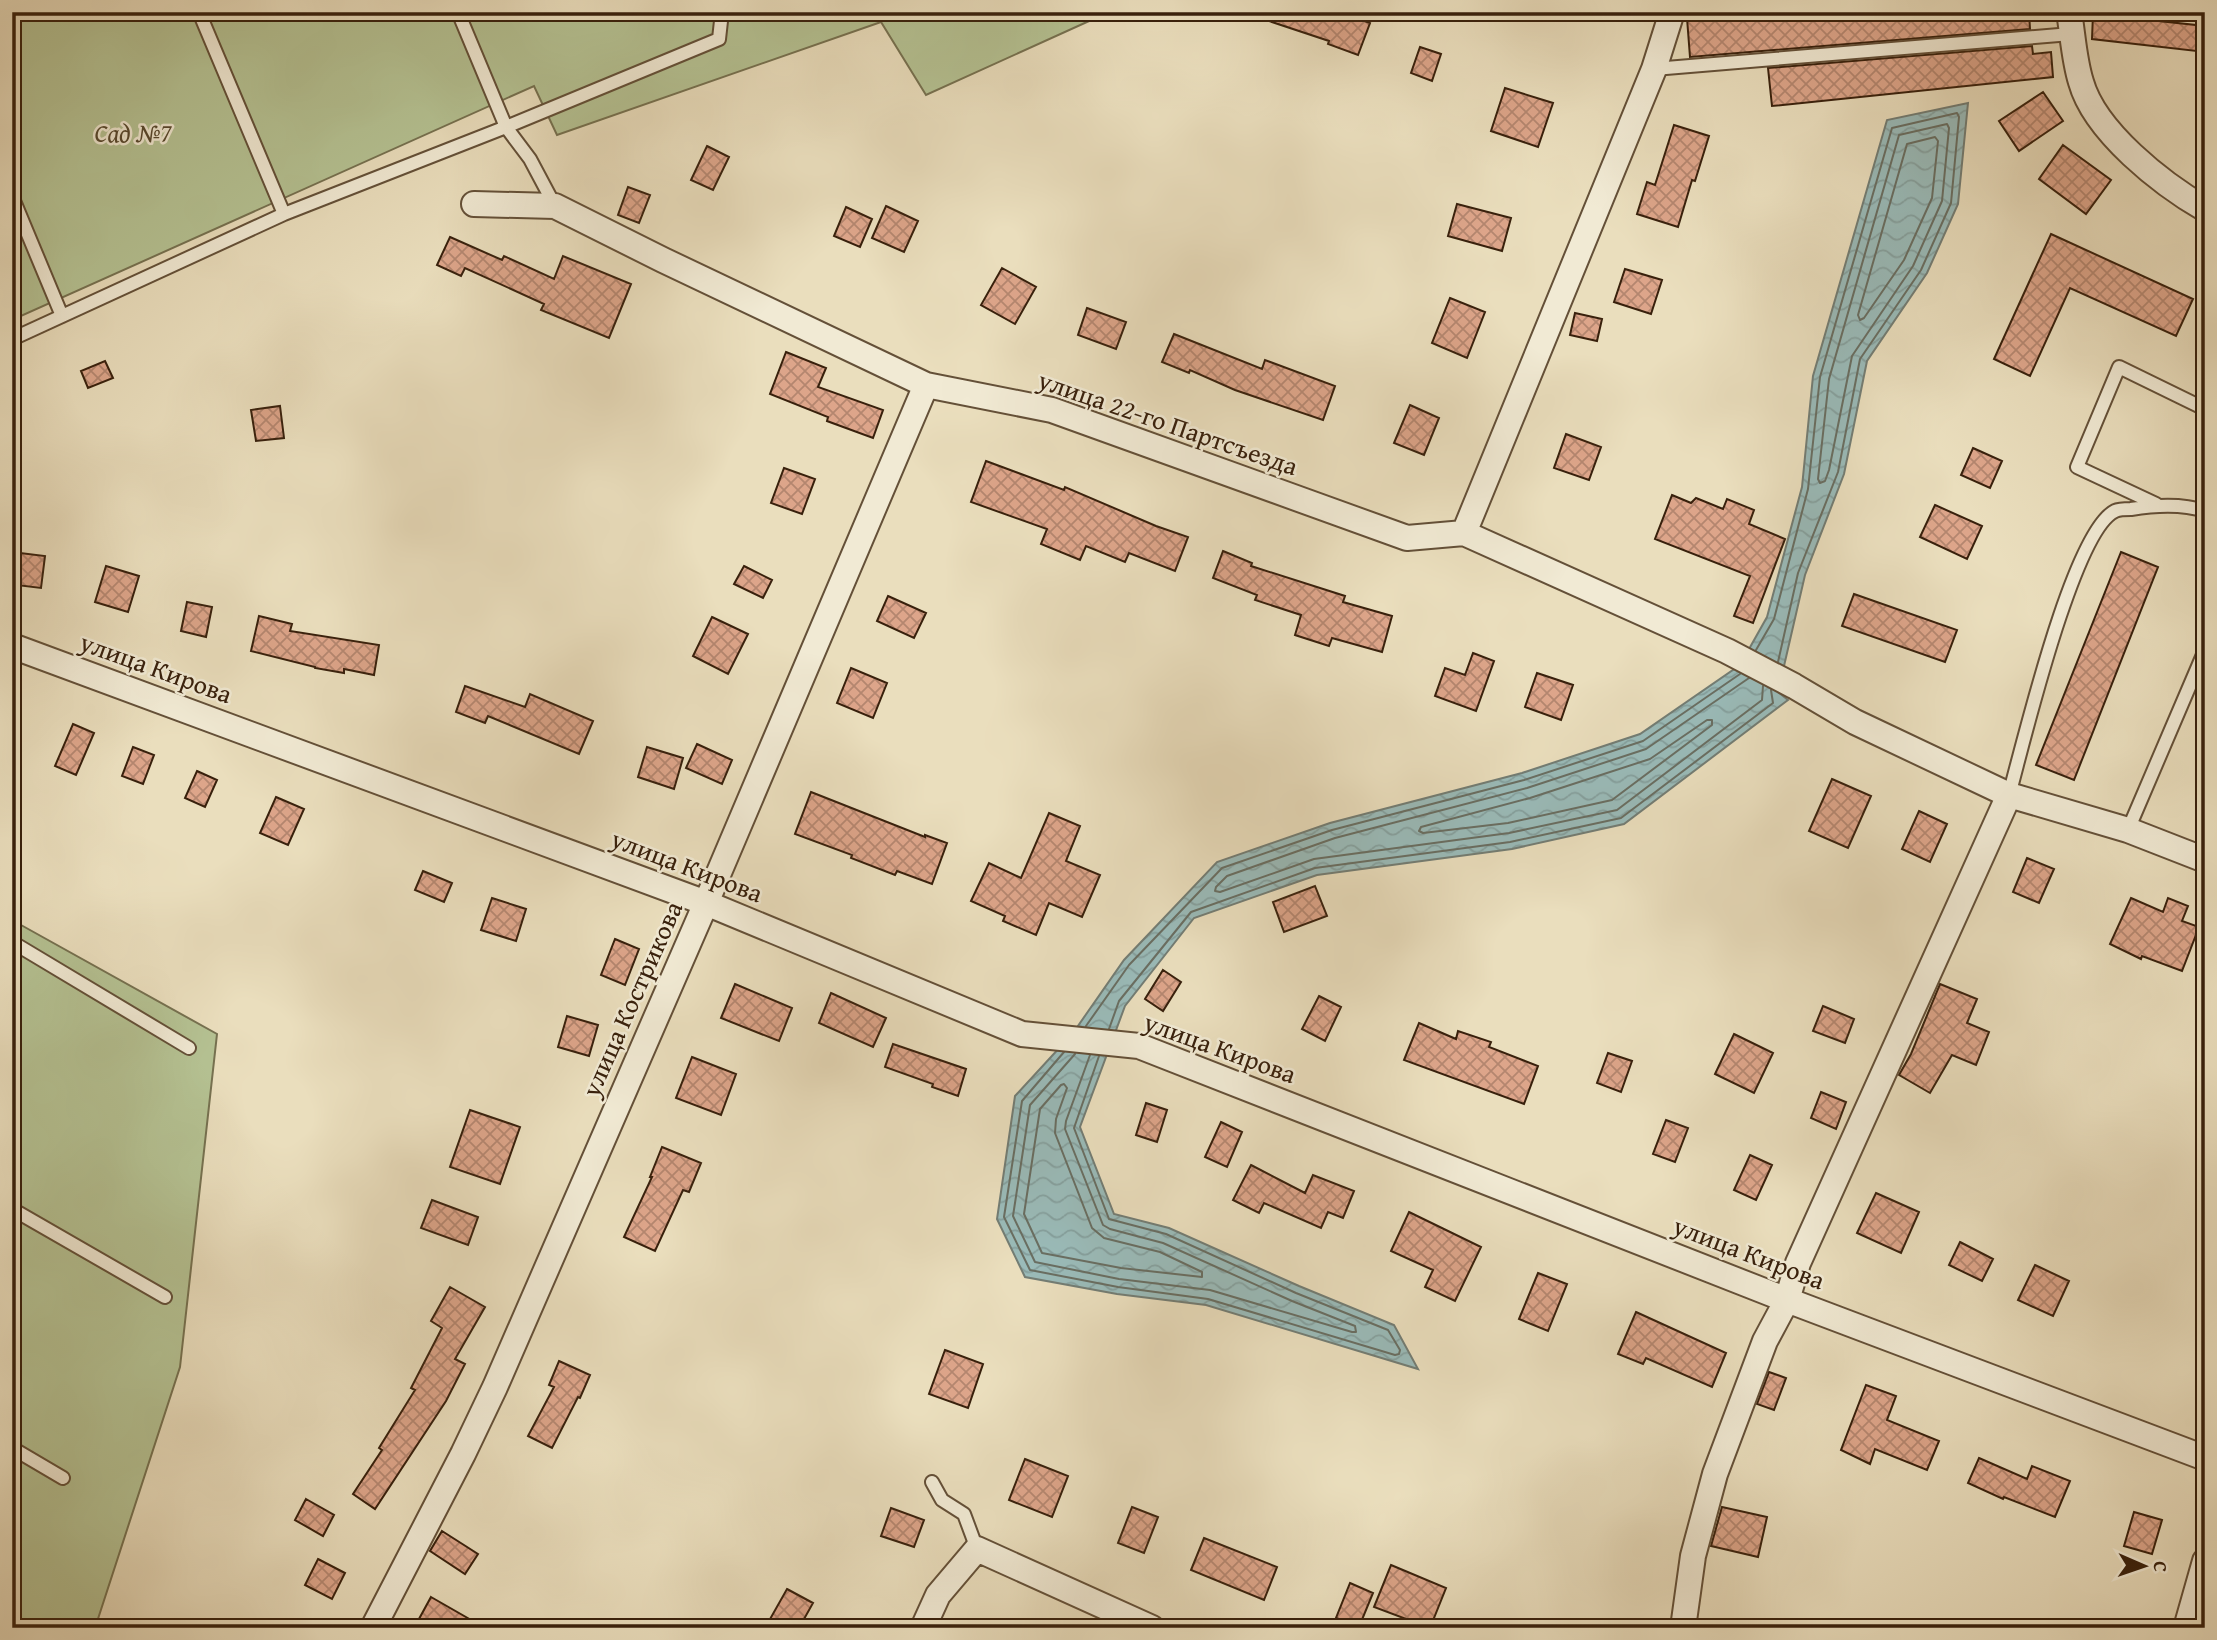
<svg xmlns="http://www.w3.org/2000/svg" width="2217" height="1640" font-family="'Gentium Book Plus',serif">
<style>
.garden{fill:#b5c293;stroke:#767150;stroke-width:2}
.water{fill:url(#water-waves);stroke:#737d74;stroke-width:2}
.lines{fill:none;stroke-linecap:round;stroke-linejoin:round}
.shore{stroke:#696e62;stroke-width:2}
.building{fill:url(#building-cross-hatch);stroke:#38200c;stroke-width:2}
.service-casing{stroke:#645038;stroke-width:16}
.minor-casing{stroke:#645038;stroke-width:28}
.service{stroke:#f1ead4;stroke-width:12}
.minor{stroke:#f1ead4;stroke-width:24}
.labels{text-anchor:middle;stroke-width:5;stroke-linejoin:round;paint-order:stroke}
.park-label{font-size:26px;font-style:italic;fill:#57482e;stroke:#f1ead4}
.street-label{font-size:26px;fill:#38200c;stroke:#f1ead4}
</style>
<defs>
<pattern id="water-waves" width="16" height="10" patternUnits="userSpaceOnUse" patternTransform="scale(1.75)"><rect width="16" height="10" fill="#9abbb9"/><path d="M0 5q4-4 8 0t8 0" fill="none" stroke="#85a09e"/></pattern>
<pattern id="building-cross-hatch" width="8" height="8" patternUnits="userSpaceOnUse" patternTransform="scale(1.75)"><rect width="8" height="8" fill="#dda58a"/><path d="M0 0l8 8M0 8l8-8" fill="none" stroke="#b4866f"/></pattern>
</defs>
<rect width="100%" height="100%" fill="#eadebd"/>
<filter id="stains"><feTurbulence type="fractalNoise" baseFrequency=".00286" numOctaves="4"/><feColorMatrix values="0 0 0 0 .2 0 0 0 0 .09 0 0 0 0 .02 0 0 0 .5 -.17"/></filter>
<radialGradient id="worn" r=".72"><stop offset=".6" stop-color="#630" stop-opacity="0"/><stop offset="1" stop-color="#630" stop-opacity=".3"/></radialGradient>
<path class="garden" d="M 12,12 L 1109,12 L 926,95 L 881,22 L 557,135 L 534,86 L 12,320 Z
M 12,920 L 217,1034 L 180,1367 L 95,1628 L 12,1628 Z"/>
<path class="water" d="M 1968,103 L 1958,204 L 1927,273 L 1867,361 L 1844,474 L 1805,575 L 1778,692 L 1788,700 L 1624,824 L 1512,849 L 1317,875 L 1194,918 L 1125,1006 L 1080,1127 L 1114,1214 L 1169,1228 L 1299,1286 L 1394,1325 L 1418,1369 L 1206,1305 L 1117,1294 L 1025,1277 L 997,1219 L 1015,1096 L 1073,1033 L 1124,960 L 1217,862 L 1330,823 L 1522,773 L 1640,734 L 1740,665 L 1767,617 L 1802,487 L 1813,376 L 1887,120 Z"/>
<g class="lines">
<path class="shore" d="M 1947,124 L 1949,128 L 1942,201 L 1913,266 L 1852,356 L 1829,470 L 1825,481 L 1820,483 L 1818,479 L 1829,379 L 1899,135 Z
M 1935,137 L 1938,141 L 1932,198 L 1904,260 L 1864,318 L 1860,320 L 1858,315 L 1907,144 Z
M 1756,650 L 1774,619 L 1808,489 L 1820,377 L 1892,128 L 1957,113 L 1959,117 L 1951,203 L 1921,270 L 1860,359 L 1838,472 L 1798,573 L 1778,662
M 1749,678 L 1646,749 L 1527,788 L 1335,838 L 1227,876 L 1216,887 L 1215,891 L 1220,892 L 1314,859 L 1509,833 L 1617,810 L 1762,700 L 1763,686
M 1707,720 L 1712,720 L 1712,725 L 1612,800 L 1508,823 L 1423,833 L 1419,831 L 1421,827 L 1530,798 L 1650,759 Z
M 1086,1026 L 1129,965 L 1222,868 L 1332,830 L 1524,780 L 1643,741 L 1740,674
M 1109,1029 L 1119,1001 L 1191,912 L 1315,868 L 1510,842 L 1621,818 L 1773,703 L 1771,690
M 1064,1052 L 1022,1101 L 1004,1217 L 1030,1270 L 1118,1287 L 1208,1299 L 1395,1355 L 1399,1354 L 1400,1350 L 1388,1330 L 1296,1293 L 1166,1234 L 1109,1219 L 1074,1128 L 1099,1056
M 1075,1054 L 1030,1105 L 1013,1216 L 1035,1262 L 1119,1279 L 1210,1290 L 1352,1332 L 1356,1332 L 1355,1326 L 1292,1301 L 1163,1243 L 1110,1229 L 1103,1225 L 1065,1129 L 1066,1121 L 1090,1055
M 1064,1084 L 1067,1088 L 1056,1119 L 1055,1133 L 1092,1228 L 1104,1238 L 1160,1252 L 1202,1272 L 1202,1277 L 1121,1268 L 1042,1253 L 1024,1214 L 1040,1109 L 1061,1085 Z"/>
</g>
<path class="building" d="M 1255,12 L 1340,12 L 1370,23 L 1358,55 L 1328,44 L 1329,41 L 1254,16 Z
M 1748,12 L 2029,12 L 2030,29 L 1690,57 L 1687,18 Z
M 2093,14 L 2205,26 L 2205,52 L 2092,39 Z
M 2032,46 L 2033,54 L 2051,52 L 2053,77 L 1772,106 L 1768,68 Z
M 1420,47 L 1441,54 L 1432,81 L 1411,73 Z
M 1505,88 L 1553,103 L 1538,147 L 1491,131 Z
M 2043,92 L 2063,121 L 2019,151 L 1999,121 Z
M 1674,125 L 1709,136 L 1695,181 L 1692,180 L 1678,227 L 1637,214 L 1647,182 L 1655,185 Z
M 2063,145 L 2111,180 L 2086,214 L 2039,179 Z
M 707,146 L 729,157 L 713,190 L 691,180 Z
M 628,187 L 650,195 L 639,223 L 618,215 Z
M 1457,204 L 1511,218 L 1502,251 L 1448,236 Z
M 886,206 L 918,221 L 904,252 L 872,238 Z
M 846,207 L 872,219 L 860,247 L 834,236 Z
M 2051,234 L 2193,299 L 2176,336 L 2070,288 L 2030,376 L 1994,359 Z
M 450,237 L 502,260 L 504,256 L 554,279 L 563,256 L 631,284 L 609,338 L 541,310 L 544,304 L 465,268 L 461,276 L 437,265 Z
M 1002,268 L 1036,287 L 1015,324 L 981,305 Z
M 1625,269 L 1662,280 L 1651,314 L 1614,302 Z
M 1450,298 L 1485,312 L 1467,358 L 1432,343 Z
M 1087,308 L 1126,322 L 1116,349 L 1078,335 Z
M 1575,313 L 1602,319 L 1597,341 L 1570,335 Z
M 1174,334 L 1262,369 L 1265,360 L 1335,386 L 1323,420 L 1235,390 L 1190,370 L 1189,373 L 1162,362 Z
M 786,352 L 826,368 L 818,387 L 883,410 L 873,438 L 827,421 L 828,417 L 770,394 Z
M 105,361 L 113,378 L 88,388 L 81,371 Z
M 1410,405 L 1439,418 L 1424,455 L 1394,443 Z
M 280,406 L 284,438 L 256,441 L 251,410 Z
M 1566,434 L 1601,447 L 1589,480 L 1554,468 Z
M 1973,448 L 2002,461 L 1990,488 L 1961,475 Z
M 986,461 L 1064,490 L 1065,487 L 1156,526 L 1188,537 L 1175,571 L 1129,553 L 1125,562 L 1086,546 L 1080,560 L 1041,544 L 1047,529 L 971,502 Z
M 784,468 L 815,479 L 802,514 L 771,503 Z
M 1672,495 L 1691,503 L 1696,498 L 1723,509 L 1727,499 L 1754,510 L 1749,524 L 1785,539 L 1753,623 L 1734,616 L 1750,576 L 1655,539 Z
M 1935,505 L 1982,526 L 1967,559 L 1920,537 Z
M 1223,551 L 1252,563 L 1251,566 L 1345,596 L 1343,602 L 1392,616 L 1382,652 L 1332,638 L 1329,646 L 1295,635 L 1301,615 L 1255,600 L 1257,595 L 1213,578 Z
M 2121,552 L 2158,567 L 2074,780 L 2036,765 Z
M 20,553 L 45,556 L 41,588 L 16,585 Z
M 106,566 L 139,576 L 128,612 L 95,602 Z
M 744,566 L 772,580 L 763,598 L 734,584 Z
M 1854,594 L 1957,630 L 1945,662 L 1842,626 Z
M 888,596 L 926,613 L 914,638 L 877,621 Z
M 187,602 L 212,607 L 206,637 L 181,631 Z
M 259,616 L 292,624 L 290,631 L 379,645 L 374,675 L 344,669 L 344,673 L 315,668 L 315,667 L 251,651 Z
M 712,617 L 748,634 L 728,674 L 693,656 Z
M 1473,653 L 1494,661 L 1476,711 L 1435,696 L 1445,668 L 1465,675 Z
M 851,668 L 887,683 L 873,718 L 837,703 Z
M 1537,673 L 1573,685 L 1561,720 L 1525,707 Z
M 465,686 L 525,707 L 530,694 L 593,721 L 579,754 L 488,716 L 485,723 L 456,712 Z
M 73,724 L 94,733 L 76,775 L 55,766 Z
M 697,744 L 732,760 L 722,784 L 686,768 Z
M 133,747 L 154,755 L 143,784 L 122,776 Z
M 647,747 L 683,758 L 674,789 L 638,777 Z
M 197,771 L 217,780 L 205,807 L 185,798 Z
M 1832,779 L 1871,796 L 1848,848 L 1809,831 Z
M 811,792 L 925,837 L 925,835 L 947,843 L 932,884 L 897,871 L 895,875 L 851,858 L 852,855 L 795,834 Z
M 276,797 L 304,809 L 288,845 L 260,833 Z
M 1919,811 L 1947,824 L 1930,862 L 1902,849 Z
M 1049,813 L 1080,826 L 1066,861 L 1100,875 L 1082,917 L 1049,903 L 1036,935 L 1003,921 L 1005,916 L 971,901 L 989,863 L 1021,878 Z
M 2027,858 L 2054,869 L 2039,903 L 2013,892 Z
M 423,871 L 452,883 L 444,902 L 415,890 Z
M 1315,886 L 1327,916 L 1284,932 L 1273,902 Z
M 492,898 L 526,909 L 516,941 L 481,930 Z
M 2131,898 L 2163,912 L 2168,898 L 2188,906 L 2182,921 L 2199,927 L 2182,971 L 2142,956 L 2141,959 L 2110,944 Z
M 615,939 L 639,949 L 625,985 L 601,975 Z
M 1163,970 L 1181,982 L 1163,1011 L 1145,999 Z
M 735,984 L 792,1008 L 779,1041 L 721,1018 Z
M 1940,984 L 1977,999 L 1967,1023 L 1989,1032 L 1976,1065 L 1952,1055 L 1930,1093 L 1899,1075 L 1911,1054 Z
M 831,993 L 886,1018 L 873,1047 L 819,1023 Z
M 1319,996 L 1341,1007 L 1325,1041 L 1302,1029 Z
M 1823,1006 L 1854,1019 L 1845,1043 L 1813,1031 Z
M 567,1016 L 598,1025 L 589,1056 L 558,1047 Z
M 1419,1023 L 1456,1039 L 1458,1031 L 1491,1042 L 1489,1047 L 1538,1066 L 1524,1104 L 1404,1060 Z
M 1734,1034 L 1773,1053 L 1754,1093 L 1715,1074 Z
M 893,1044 L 966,1069 L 958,1096 L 932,1087 L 933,1084 L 885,1067 Z
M 1608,1053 L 1632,1061 L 1621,1092 L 1597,1083 Z
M 692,1057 L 736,1074 L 721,1115 L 676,1098 Z
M 1821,1092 L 1846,1102 L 1836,1129 L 1811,1118 Z
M 1146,1103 L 1167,1110 L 1157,1142 L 1136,1135 Z
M 470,1110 L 520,1127 L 500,1184 L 450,1167 Z
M 1666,1120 L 1688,1128 L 1675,1162 L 1653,1154 Z
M 1221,1122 L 1242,1132 L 1227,1167 L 1205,1157 Z
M 662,1147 L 701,1163 L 689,1192 L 683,1190 L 655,1251 L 624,1237 L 652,1177 L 650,1177 Z
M 1750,1155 L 1772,1165 L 1756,1200 L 1734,1190 Z
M 1251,1165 L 1305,1193 L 1313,1175 L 1354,1191 L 1343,1218 L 1328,1212 L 1321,1228 L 1264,1203 L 1259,1213 L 1233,1200 Z
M 1876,1193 L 1919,1212 L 1901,1253 L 1857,1233 Z
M 432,1200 L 478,1217 L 468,1245 L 421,1228 Z
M 1409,1212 L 1481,1247 L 1455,1301 L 1425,1287 L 1433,1270 L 1391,1251 Z
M 1960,1242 L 1993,1259 L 1982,1281 L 1949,1265 Z
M 2035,1265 L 2069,1281 L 2053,1316 L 2018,1300 Z
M 1538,1273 L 1567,1284 L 1548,1331 L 1519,1319 Z
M 450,1287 L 485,1307 L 455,1359 L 465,1364 L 446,1401 L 375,1509 L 353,1494 L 382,1450 L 379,1448 L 415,1390 L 411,1388 L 442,1328 L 431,1321 Z
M 1636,1312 L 1726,1353 L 1712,1387 L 1646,1358 L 1643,1364 L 1618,1354 Z
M 945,1350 L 983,1364 L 968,1408 L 929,1394 Z
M 559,1361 L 590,1375 L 580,1398 L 578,1397 L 552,1448 L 528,1436 L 554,1387 L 549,1385 Z
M 1769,1372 L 1786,1378 L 1774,1410 L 1757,1404 Z
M 1866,1385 L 1896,1396 L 1887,1420 L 1939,1441 L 1927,1470 L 1875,1449 L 1870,1464 L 1841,1450 Z
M 1979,1458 L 2027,1479 L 2032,1466 L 2070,1481 L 2055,1517 L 2004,1497 L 2003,1499 L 1968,1483 Z
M 1025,1459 L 1068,1476 L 1052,1517 L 1009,1500 Z
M 306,1499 L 334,1515 L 323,1536 L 295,1520 Z
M 1132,1507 L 1158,1517 L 1144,1553 L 1118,1543 Z
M 1722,1507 L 1767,1517 L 1758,1557 L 1711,1546 Z
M 891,1508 L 924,1520 L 914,1547 L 881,1536 Z
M 2134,1512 L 2162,1520 L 2152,1554 L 2124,1546 Z
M 442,1531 L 478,1554 L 465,1574 L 430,1551 Z
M 1204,1538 L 1277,1567 L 1264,1600 L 1191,1570 Z
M 318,1559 L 345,1573 L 332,1599 L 305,1585 Z
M 1391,1565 L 1446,1588 L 1430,1628 L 1374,1607 Z
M 1350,1583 L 1373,1593 L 1359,1627 L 1336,1618 Z
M 787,1589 L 813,1603 L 799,1628 L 765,1628 Z
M 431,1597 L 485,1628 L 434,1628 L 419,1619 Z"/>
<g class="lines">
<defs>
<path id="service" d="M 199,12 L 284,214
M 458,12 L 506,127 L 530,159 L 555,206
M 1654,69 L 2071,34
M 12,196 L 62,316
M 12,339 L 284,214 L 506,127 L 719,39 L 722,12
M 2156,504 L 2077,467 L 2119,367 L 2205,409
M 2009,795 C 2023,745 2073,531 2115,511 C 2119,509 2126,509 2131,509 C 2155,505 2181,503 2205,511
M 2128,830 L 2205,650
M 12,942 L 189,1048
M 12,1209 L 165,1297
M 12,1448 L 63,1478
M 932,1482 L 942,1500 L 964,1514 L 977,1549"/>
<path id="minor" d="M 2069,12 C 2073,36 2074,60 2081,82 C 2095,132 2162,184 2205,209
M 474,204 L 555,206 L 663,260 L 926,385 L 1052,410 L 1407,538 L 1464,533 L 1727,651 L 1794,686 L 1855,722 L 2009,795 L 2128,830 L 2205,860
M 1464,533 L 1654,69 L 1672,12
M 12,646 L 706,903 L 1022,1034 L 1139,1046 L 1787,1300 L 2205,1458
M 373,1628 L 463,1454 L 495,1387 L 706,903 L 926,385
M 923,1628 L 938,1595 L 977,1549 L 1152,1628
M 1683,1628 L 1693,1556 L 1715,1474 L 1765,1341 L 1787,1300 L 1798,1263 L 2009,795
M 2186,1628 L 2205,1561"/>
</defs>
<use href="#service" class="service-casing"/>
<use href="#minor" class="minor-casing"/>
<use href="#service" class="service"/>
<use href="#minor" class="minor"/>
</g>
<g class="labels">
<g class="park-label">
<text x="133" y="142">Сад №7</text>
</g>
<g class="street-label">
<text transform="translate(1168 423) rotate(19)" y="9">улица 22-го Партсъезда</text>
<text transform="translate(156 668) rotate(20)" y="9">улица Кирова</text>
<text transform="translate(687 866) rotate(21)" y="9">улица Кирова</text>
<text transform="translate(632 999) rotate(-66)" y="9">улица Кострикова</text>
<text transform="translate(1220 1048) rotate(20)" y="9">улица Кирова</text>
<text transform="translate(1749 1253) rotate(21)" y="9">улица Кирова</text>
</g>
</g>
<rect width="2217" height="1640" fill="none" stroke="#eadebd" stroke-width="42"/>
<rect x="14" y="14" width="2189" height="1612" fill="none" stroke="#38200c" stroke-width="3.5"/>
<rect x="21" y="21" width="2175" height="1598" fill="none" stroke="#38200c" stroke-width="2"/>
<g transform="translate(2144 1566) rotate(92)" stroke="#f1ead4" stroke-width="5" paint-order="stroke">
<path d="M0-5L12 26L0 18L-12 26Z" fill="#38200c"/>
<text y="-10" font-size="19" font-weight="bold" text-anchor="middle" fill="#38200c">С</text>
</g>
<rect width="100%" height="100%" filter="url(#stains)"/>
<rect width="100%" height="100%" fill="url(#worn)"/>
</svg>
